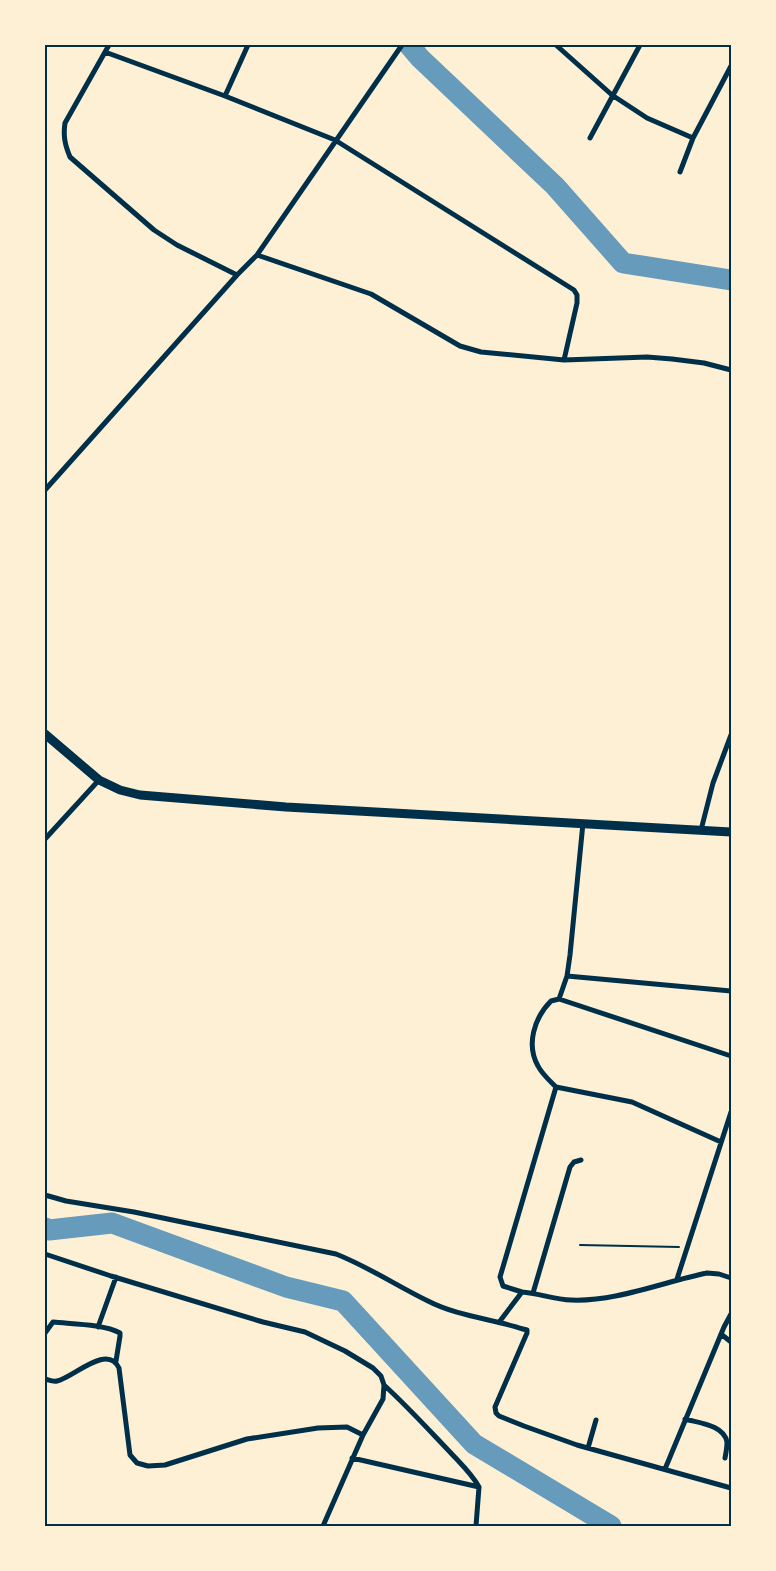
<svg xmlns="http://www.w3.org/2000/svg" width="776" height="1571" font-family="Mulish,sans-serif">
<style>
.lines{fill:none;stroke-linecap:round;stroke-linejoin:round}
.river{stroke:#669bbc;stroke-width:21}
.path{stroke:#003049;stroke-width:2}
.minor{stroke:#003049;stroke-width:5}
.tertiary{stroke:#003049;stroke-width:9}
.neatline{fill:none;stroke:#003049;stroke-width:2}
</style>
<rect width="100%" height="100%" fill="#fdf0d5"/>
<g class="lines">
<path class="river" d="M 409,45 L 420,58 L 555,186 L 623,263 L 731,280
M 45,1228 L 49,1230 L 112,1223 L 286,1287 L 343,1301 L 474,1444 L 611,1526"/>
<path class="path" d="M 580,1245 L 679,1247"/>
<path class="minor" d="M 109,45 L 65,123 C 63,136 65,145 70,157 L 154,230 L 177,245 L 237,275
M 556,45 L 612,95 L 647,118 L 693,138
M 105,52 L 225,96 L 335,140 L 574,290 L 577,295 L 577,303 L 564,360
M 225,96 L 248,45
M 590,138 L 640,45
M 680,172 L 693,138 L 731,66
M 257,255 L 371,294 L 460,346 L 481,352 L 564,360 L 647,357 L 672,359 L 704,363 L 731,370
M 45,490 L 237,275 L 257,255 L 402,45
M 701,830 L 713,783 L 731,735
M 45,839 L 99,780
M 567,976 L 731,991
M 559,999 L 567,976 L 570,955 L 583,823
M 556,1087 C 550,1081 542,1074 538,1066 C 526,1045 534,1018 551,1001 L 559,999 L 731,1056
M 45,1195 L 66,1201 L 134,1212 L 336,1254 C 369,1267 397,1286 428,1301 C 457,1316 492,1319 523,1329 L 527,1330 L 527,1333 L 495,1407 L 496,1413 L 499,1416 L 524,1426 L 577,1445 L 731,1488
M 45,1254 L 111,1276 L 263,1322 L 305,1332 L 345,1351 L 373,1368 L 381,1376 L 384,1385 L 383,1399 L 363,1435 L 323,1526
M 677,1279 L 731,1112
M 522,1292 L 503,1286 L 500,1277 L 556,1087 L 632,1102 L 721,1142
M 533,1293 L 570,1167 L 574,1162 L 581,1160
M 500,1321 L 522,1292 C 538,1293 555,1300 571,1300 C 615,1302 663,1282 707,1273 L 719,1274 L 731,1278
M 98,1327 L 116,1277
M 45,1333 L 53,1322 C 72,1324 104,1324 120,1333 L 120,1336 L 116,1361
M 721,1334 L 731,1342
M 45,1379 C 49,1380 53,1382 57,1381 C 73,1378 107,1343 119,1368 L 130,1455 L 137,1463 L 148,1466 L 165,1465 L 247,1439 L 318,1428 L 347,1427 L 363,1435
M 384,1385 C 407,1406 428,1429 449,1451 C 460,1463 472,1474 479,1487
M 685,1419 C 699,1423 724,1425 727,1442 C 727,1447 726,1453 725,1458
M 588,1448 L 596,1420
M 352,1458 L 479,1487 L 476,1526
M 665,1469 L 724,1327 L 731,1314"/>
<path class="tertiary" d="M 45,734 L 99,780 L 120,790 L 140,795 L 286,807 L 731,832"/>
</g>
<rect width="776" height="1571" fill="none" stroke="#fdf0d5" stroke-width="92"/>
<rect x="46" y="46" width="684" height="1479" class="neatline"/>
</svg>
